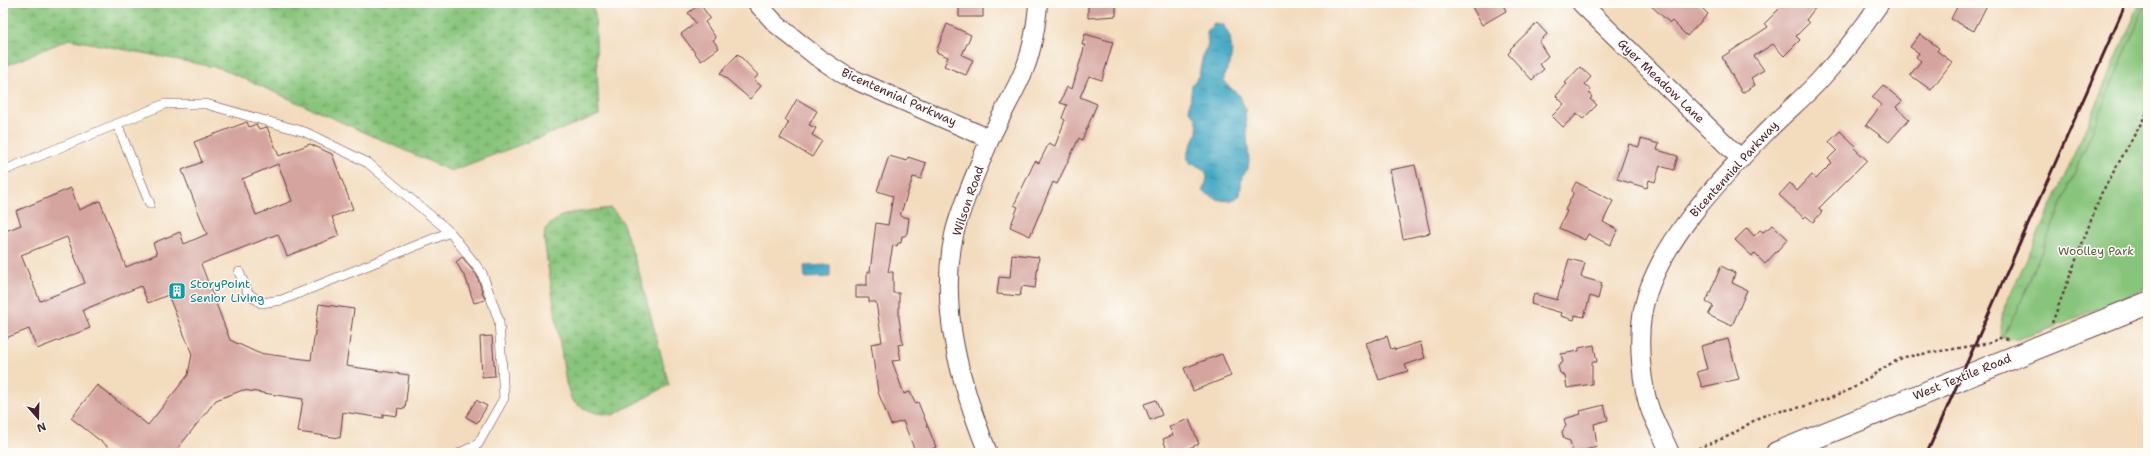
<svg xmlns="http://www.w3.org/2000/svg" width="2151" height="456" font-family="'Shantell Sans',sans-serif">
<style>
.grass{fill:url(#grass-tufts);stroke:#697253}
.wetland{fill:url(#wetland-marsh);stroke:#697253}
.green{fill:#88c57b;stroke:#697253}
.water{fill:url(#water-ripples);stroke:#466377}
.building{fill:#d6a49f;fill-rule:evenodd}
.lines{fill:none;stroke-linecap:round;stroke-linejoin:round}
.service-casing{stroke:#633b41;stroke-width:10}
.minor-casing{stroke:#633b41;stroke-width:20}
.secondary-casing{stroke:#633b41;stroke-width:24}
.path{stroke:#633b41;stroke-width:2.5;stroke-dasharray:3 3;stroke-linecap:butt}
.service{stroke:#fff;stroke-width:9}
.minor{stroke:#fff;stroke-width:18}
.secondary{stroke:#fff;stroke-width:22}
.rail{stroke:#4a1f2b;stroke-width:3}
.labels{text-anchor:middle;stroke-width:3;stroke-linejoin:round;paint-order:stroke}
.street-label{font-size:12px;fill:#4a1f2b;stroke:#fdfcf7}
.park-label{font-size:12px;fill:#605947;stroke:#fdfcf7}
.culture-label{font-size:12px;fill:#0d838f;stroke:#fdfcf7;text-anchor:start}
</style>
<defs>
<pattern id="grass-tufts" width="24" height="20" patternUnits="userSpaceOnUse"><rect width="24" height="20" fill="#88c57b"/><path d="M3 7l-1-3M5 7V3M7 7l1-3M15 17l-1-3M17 17v-4M19 17l1-3" fill="none" stroke="#719f65"/></pattern>
<pattern id="wetland-marsh" width="20" height="14" patternUnits="userSpaceOnUse"><rect width="20" height="14" fill="#88c57b"/><path d="M1 5h8M5 5V1M11 12h8M15 12V8" fill="none" stroke="#719f65"/></pattern>
<pattern id="water-ripples" width="26" height="14" patternUnits="userSpaceOnUse"><rect width="26" height="14" fill="#43a7c3"/><path d="M2 4q2-2 4 0t4 0M15 11q2-2 4 0t4 0" fill="none" stroke="#3a879f"/></pattern>
</defs>
<rect width="100%" height="100%" fill="#fdfcf7"/>
<filter id="ink" filterUnits="userSpaceOnUse"><feTurbulence type="fractalNoise" baseFrequency=".025" numOctaves="2"/><feDisplacementMap in="SourceGraphic" scale="8" xChannelSelector="R" yChannelSelector="G"/><feConvolveMatrix kernelMatrix="1 2 1 2 8 2 1 2 1" color-interpolation-filters="sRGB"/></filter>
<filter id="wash" filterUnits="userSpaceOnUse"><feTurbulence type="fractalNoise" baseFrequency=".012" numOctaves="4" result="noise"/><feDisplacementMap in="SourceGraphic" scale="16" xChannelSelector="R" yChannelSelector="G"/><feGaussianBlur stdDeviation="0.9" result="paint"/><feColorMatrix in="noise" values="0 0 0 0 0 0 0 0 0 0 0 0 0 0 0 0 0 1.4 0 .05"/><feComposite in="paint" operator="in"/></filter>
<g filter="url(#wash)">
<rect width="100%" height="100%" fill="#f3dcbe"/>
<path class="grass" d="M 2140,3 L 2146,3 L 2017,311 L 2001,339 L 2002,312 L 2059,189 Z"/>
<path class="wetland" d="M 3,3 L 590,3 L 595,13 L 599,115 L 451,171 L 220,68 L 69,39 L 3,67 Z
M 611,208 L 622,221 L 639,272 L 669,385 L 613,415 L 596,413 L 581,407 L 572,401 L 566,383 L 544,240 L 545,229 L 559,217 L 571,213 Z"/>
<path class="green" d="M 2146,3 L 2148,3 L 2148,287 L 2055,327 L 2015,340 L 1999,338 L 2002,338 L 2017,311 Z"/>
<path class="water" d="M 1214,23 L 1223,24 L 1230,37 L 1232,50 L 1230,65 L 1224,75 L 1224,80 L 1226,84 L 1240,96 L 1245,109 L 1249,161 L 1248,169 L 1242,176 L 1240,195 C 1229,206 1214,199 1203,191 C 1203,187 1205,186 1206,182 C 1210,169 1198,166 1189,163 C 1182,144 1203,142 1196,117 L 1189,111 L 1192,85 L 1199,75 L 1203,54 L 1208,45 L 1207,32 Z
M 830,265 L 830,277 L 805,278 L 804,266 Z"/>
<g id="blocks">
<path class="building" d="M 959,3 L 983,3 L 983,17 L 959,17 Z
M 1093,3 L 1116,3 L 1116,16 L 1088,18 L 1088,5 L 1093,5 Z
M 1470,3 L 1502,3 L 1506,11 L 1482,25 Z
M 1648,3 L 1697,3 L 1708,14 L 1687,36 L 1672,21 L 1670,23 Z
M 1785,3 L 1819,3 L 1806,20 L 1809,23 L 1796,36 L 1800,40 L 1784,56 L 1773,44 L 1754,56 L 1764,70 L 1751,78 L 1755,85 L 1742,93 L 1722,57 L 1768,27 L 1765,23 Z
M 1959,3 L 1988,3 L 1974,31 L 1951,19 Z
M 700,4 L 710,18 L 705,22 L 716,38 L 713,40 L 719,48 L 701,61 L 681,34 L 696,23 L 688,13 Z
M 1537,23 L 1547,34 L 1539,42 L 1548,56 L 1539,64 L 1544,69 L 1532,80 L 1508,54 L 1511,50 L 1510,49 Z
M 947,24 L 971,35 L 962,55 L 973,60 L 966,75 L 944,66 L 948,57 L 936,52 Z
M 1085,34 L 1113,42 L 1102,80 L 1089,76 L 1080,97 L 1097,104 L 1082,140 L 1079,138 L 1057,184 L 1053,182 L 1030,236 L 1010,227 L 1018,207 L 1014,205 L 1035,161 L 1039,163 L 1049,143 L 1055,146 L 1065,120 L 1062,118 L 1067,105 L 1060,103 L 1067,87 L 1072,89 L 1085,45 L 1082,45 Z
M 1920,34 L 1939,48 L 1937,51 L 1952,62 L 1931,90 L 1910,75 L 1921,61 L 1916,57 L 1919,53 L 1910,47 Z
M 738,54 L 758,75 L 754,80 L 761,86 L 750,99 L 720,73 Z
M 1580,67 L 1591,77 L 1585,84 L 1591,91 L 1589,93 L 1592,97 L 1590,99 L 1597,105 L 1583,119 L 1577,114 L 1563,127 L 1552,116 L 1564,104 L 1556,96 L 1567,84 L 1565,83 Z
M 1883,85 L 1902,101 L 1896,107 L 1909,119 L 1889,142 L 1866,125 L 1881,105 L 1872,97 Z
M 797,99 L 817,111 L 809,125 L 816,128 L 812,135 L 822,141 L 812,157 L 780,138 L 789,122 L 785,120 Z
M 247,122 L 249,127 L 256,124 L 259,129 L 267,127 L 279,156 L 310,144 L 332,154 L 353,209 L 332,217 L 339,236 L 287,256 L 278,234 L 201,264 L 230,340 L 258,353 L 311,360 L 319,304 L 354,309 L 346,366 L 409,375 L 405,409 L 398,408 L 397,416 L 383,414 L 383,418 L 343,412 L 340,438 L 298,432 L 303,399 L 243,390 L 216,400 L 174,453 L 116,453 L 71,418 L 97,385 L 148,425 L 188,375 L 192,354 L 168,295 L 148,303 L 141,286 L 83,310 L 90,328 L 37,349 L 29,329 L 3,339 L 3,232 L 21,225 L 16,211 L 71,188 L 79,210 L 100,201 L 126,267 L 157,254 L 153,243 L 180,232 L 184,244 L 207,234 L 182,170 L 202,162 L 194,142 ZM 278,164 L 292,201 L 256,215 L 242,179 ZM 67,237 L 85,283 L 40,301 L 21,255 Z
M 1840,131 L 1856,146 L 1854,148 L 1867,160 L 1819,208 L 1822,212 L 1813,222 L 1806,216 L 1804,218 L 1779,195 L 1790,183 L 1797,191 L 1812,175 L 1816,179 L 1832,163 L 1828,159 L 1837,150 L 1829,142 Z
M 1641,139 L 1659,144 L 1657,150 L 1678,156 L 1674,170 L 1660,166 L 1655,182 L 1649,180 L 1647,188 L 1617,179 L 1629,144 L 1639,147 Z
M 889,156 L 907,161 L 908,157 L 926,163 L 921,179 L 913,177 L 900,216 L 909,218 L 907,233 L 905,236 L 902,236 L 901,243 L 898,243 L 897,246 L 893,245 L 888,272 L 893,272 L 893,293 L 899,293 L 899,318 L 903,344 L 898,345 L 901,360 L 892,361 L 904,394 L 910,392 L 915,403 L 918,402 L 936,447 L 932,449 L 933,453 L 916,453 L 903,421 L 891,425 L 878,392 L 871,344 L 882,342 L 876,302 L 869,302 L 869,298 L 856,298 L 856,285 L 867,285 L 867,272 L 870,272 L 876,223 L 888,225 L 893,196 L 877,191 Z
M 1415,165 L 1430,233 L 1403,239 L 1390,170 Z
M 1576,182 L 1613,201 L 1603,222 L 1618,230 L 1610,245 L 1588,234 L 1585,240 L 1559,228 L 1567,211 L 1565,210 L 1573,194 L 1572,190 Z
M 1773,225 L 1788,239 L 1765,264 L 1754,253 L 1752,256 L 1735,240 L 1747,228 L 1754,236 L 1760,230 L 1763,232 Z
M 1012,254 L 1039,257 L 1035,288 L 1022,286 L 1020,296 L 997,294 L 999,277 L 1010,278 Z
M 462,257 L 477,276 L 485,300 L 474,303 L 466,279 L 456,262 Z
M 1569,259 L 1585,263 L 1581,277 L 1602,283 L 1598,299 L 1590,296 L 1584,317 L 1575,315 L 1574,320 L 1561,316 L 1562,313 L 1531,304 L 1534,294 L 1557,300 Z
M 1721,266 L 1735,273 L 1732,283 L 1747,290 L 1732,326 L 1708,315 L 1713,306 L 1706,302 Z
M 492,336 L 495,376 L 482,377 L 480,337 Z
M 1387,336 L 1391,349 L 1394,348 L 1395,350 L 1420,342 L 1425,358 L 1405,365 L 1408,371 L 1379,380 L 1366,343 Z
M 1728,339 L 1739,379 L 1702,387 L 1697,372 L 1707,369 L 1701,346 Z
M 1594,345 L 1597,362 L 1592,362 L 1592,384 L 1567,388 L 1565,376 L 1560,373 L 1558,366 L 1563,362 L 1561,354 L 1579,351 L 1579,348 Z
M 1222,354 L 1231,376 L 1193,391 L 1184,368 Z
M 476,400 L 487,406 L 477,423 L 466,417 Z
M 1156,400 L 1162,415 L 1150,420 L 1144,404 Z
M 1604,405 L 1608,420 L 1594,424 L 1597,447 L 1573,453 L 1570,441 L 1564,439 L 1562,432 L 1566,426 L 1564,419 L 1581,414 L 1580,411 Z
M 1189,419 L 1199,444 L 1176,453 L 1168,453 L 1163,439 L 1173,435 L 1169,427 Z"/>
</g>
</g>
<g filter="url(#ink)">
<use href="#blocks" fill-opacity="0" stroke="#633b41" stroke-width="1"/>
<g class="lines">
<defs>
<path id="service" d="M 117,124 L 150,204
M 3,171 L 165,104 L 206,104 L 305,132 L 368,163 L 450,232 L 482,273 L 499,321 L 504,398 L 478,444 L 460,453
M 239,272 L 248,293 L 261,303 L 282,300 L 450,232"/>
<path id="minor" d="M 757,3 L 776,24 L 817,57 L 846,76 L 990,139
M 1581,3 L 1741,159
M 988,453 C 961,385 938,310 954,235 C 960,207 979,166 990,139 C 1001,115 1015,92 1025,68 C 1032,51 1037,21 1038,3
M 1670,453 C 1664,439 1657,426 1651,412 C 1641,386 1638,343 1642,316 C 1652,247 1725,174 1772,126 C 1787,111 1804,97 1818,82 C 1841,57 1861,31 1880,3"/>
<path id="secondary" d="M 1777,453 L 2148,303"/>
</defs>
<use href="#service" class="service-casing"/>
<use href="#minor" class="minor-casing"/>
<use href="#secondary" class="secondary-casing"/>
<path class="path" d="M 2052,323 L 2101,194 L 2148,111
M 1687,453 L 1731,435 L 1758,418 L 1771,413 L 1802,407 L 1836,396 L 1853,388 L 1890,364 L 1904,357 L 1990,343 L 1999,338 L 2008,339"/>
<use href="#service" class="service"/>
<use href="#minor" class="minor"/>
<use href="#secondary" class="secondary"/>
<path class="rail" d="M 1927,453 L 2126,3"/>
</g>
</g>
<defs>
<symbol id="building-square" viewBox="-11 -11 22 22"><rect x="-9" y="-9" width="18" height="18" rx="4" fill="#0f9aa8" stroke="#fdfcf7"/><path d="M-4-6H4V6H1V3H-1V6H-4ZM-2.5-4.3h1.7v1.8h-1.7ZM.8-4.3h1.7v1.8H.8ZM-2.5-1h1.7V.8h-1.7ZM.8-1h1.7V.8H.8Z" fill="#fff"/></symbol>
</defs>
<g fill-rule="evenodd">
<use href="#building-square" x="167" y="281" width="20" height="20"/>
</g>
<g class="labels">
<g class="street-label">
<text transform="translate(1661 81) rotate(44)" y="4">Gyer Meadow Lane</text>
<text transform="translate(899 97) rotate(24)" y="4">Bicentennial Parkway</text>
<text transform="translate(1734 169) rotate(-48)" y="4">Bicentennial Parkway</text>
<text transform="translate(968 201) rotate(-71)" y="4">Wilson Road</text>
<text transform="translate(1962 377) rotate(-22)" y="4">West Textile Road</text>
</g>
<g class="park-label">
<text x="2096" y="255">Woolley Park</text>
</g>
<g class="culture-label">
<text x="190" y="288">StoryPoint<tspan x="190" dy="14">Senior Living</tspan></text>
</g>
</g>
<rect width="2151" height="456" fill="none" stroke="#fdfcf7" stroke-width="16"/>
<g transform="translate(38 418) rotate(160)" stroke="#fdfcf7" stroke-width="3" paint-order="stroke">
<path d="M0-3L7 15L0 10L-7 15Z" fill="#4a1f2b"/>
<text y="-6" font-size="11" font-weight="bold" text-anchor="middle" fill="#4a1f2b">N</text>
</g>
</svg>
